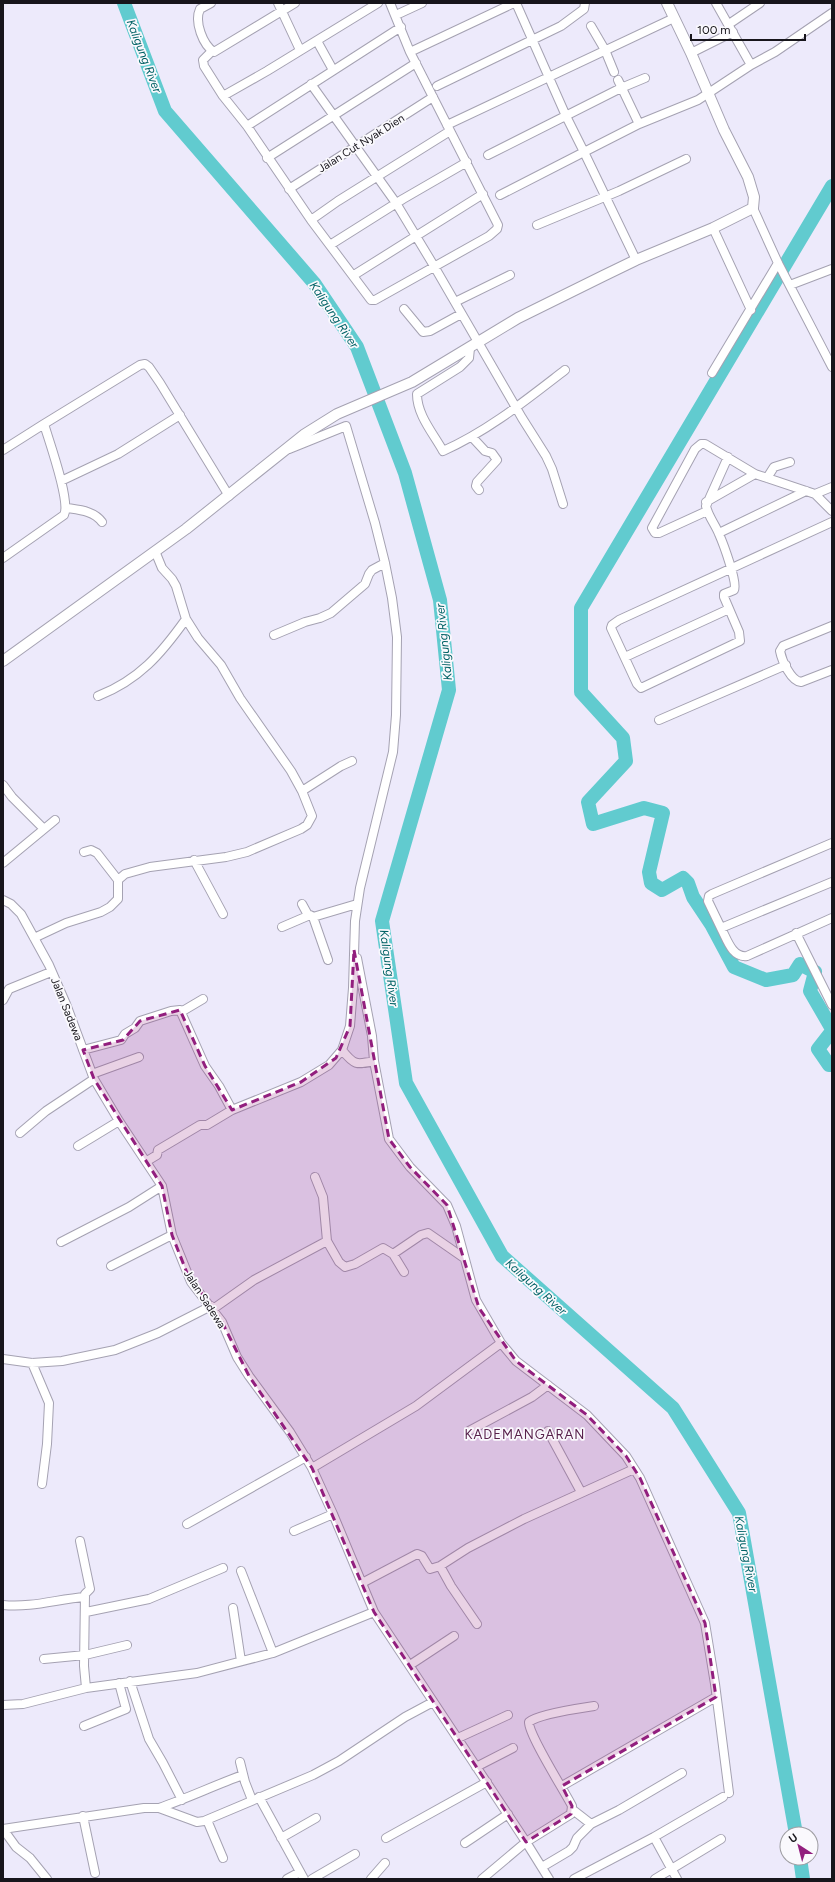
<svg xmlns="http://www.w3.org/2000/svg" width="835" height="1882" font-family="Figtree,sans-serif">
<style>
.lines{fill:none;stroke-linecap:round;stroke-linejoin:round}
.river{stroke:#61cbcf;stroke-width:14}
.minor-casing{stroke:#a5a2b2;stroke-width:10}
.major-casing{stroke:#a5a2b2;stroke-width:12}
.minor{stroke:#fff;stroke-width:8}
.major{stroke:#fff;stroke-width:10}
.marked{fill:#921f7e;fill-opacity:0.2;stroke:#921f7e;stroke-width:3;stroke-dasharray:8 5;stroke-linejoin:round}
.labels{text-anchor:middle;stroke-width:3.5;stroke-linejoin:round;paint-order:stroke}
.street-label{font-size:11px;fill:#17151b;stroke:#faf9fd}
.water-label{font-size:12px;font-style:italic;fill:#006265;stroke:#faf9fd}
.quarter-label{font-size:13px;letter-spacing:1px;fill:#58214c;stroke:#faf9fd}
</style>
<rect width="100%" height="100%" fill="#edeafb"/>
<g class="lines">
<path class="river" d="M 124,3 L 165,111 L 314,283 L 357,347 L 405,473 L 440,600 L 449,690 L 382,921 L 406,1083 L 502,1256 L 673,1408 L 739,1513 L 796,1834
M 832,186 L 581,608 L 581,692 L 623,738 L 626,761 L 588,802 L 593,824 L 644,808 L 663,813 L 649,872 L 651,883 L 662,890 L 683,878 L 688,883 L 693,897 L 711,924 L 734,967 L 766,980 L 793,975 L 800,964 L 815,972 L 810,991 L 832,1029
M 832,1031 L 818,1049 L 829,1065 L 832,1065
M 800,1858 L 803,1879"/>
<defs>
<path id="minor" d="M 211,3 L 200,9 C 194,22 203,45 214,52 L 295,3
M 278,3 L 300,50
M 390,3 L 410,52 L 514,3
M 516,3 L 566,116 L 584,152 L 639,124 L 698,100 L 751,65 L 775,52 L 832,13
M 716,3 L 751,65
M 396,15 L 422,3
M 729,24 L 760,3
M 591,26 L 605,50 L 614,72
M 317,41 L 333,70
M 212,51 L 203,60 L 204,66 L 223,96
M 410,52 L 498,225 L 497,229 L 489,236 L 375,300 L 371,300 L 311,220 L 338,201 L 450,131
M 691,53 L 733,32
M 618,80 L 639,124
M 311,84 L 396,203 L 434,266 L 522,418 L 546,456 L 552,469 L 563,504
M 437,86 L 561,26 L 584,9 L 585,3
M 447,125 L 674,18
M 247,126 L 401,27
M 488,155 L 621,88 L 645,78
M 267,158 L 416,63
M 289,189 L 433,97
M 500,195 L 584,152 L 636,260
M 753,208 L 778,263 L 832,367
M 311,220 L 247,126 L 223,96 L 267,71 L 378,3
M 537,225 L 619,191 L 686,159
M 713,228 L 751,310
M 330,245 L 403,199 L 467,162
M 354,275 L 483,194
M 790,285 L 832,269
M 455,302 L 510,275
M 404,309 L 423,332 L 430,331 L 461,314
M 470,348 L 469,358 L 460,367 L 417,394 C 417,415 433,433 443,451 C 488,431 526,400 565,370
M 712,373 L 778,263
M 44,424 L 140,365 L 145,364 L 149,367 L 160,383 L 229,496
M 472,437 L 485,451 L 492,453 L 497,460 L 477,482 L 476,486 L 479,490
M 3,450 L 44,424 C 49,441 71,502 64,515 L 3,558
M 728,457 L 706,506 C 708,516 715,524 719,534 C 723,543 738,583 734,590 L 724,594 L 724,597 L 739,632 L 740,641 L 641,688 L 637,684 L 611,628 L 612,625 L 619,620 L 832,522
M 767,478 L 774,467 L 790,462
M 61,481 L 118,454 L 180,415
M 815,494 L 832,487
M 706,502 L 755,474
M 67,508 C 80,510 94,511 102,522
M 707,511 L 659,533 L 655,533 L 652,528 L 695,449 L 701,444 L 705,444 L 755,474 L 815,494 L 832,511
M 719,533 L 806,491
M 832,626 L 783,646 L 780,651 C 782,661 791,681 801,682 L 832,670
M 274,635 L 305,622 L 320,618 L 331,613 L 365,584 L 369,574 L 372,570 L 385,563
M 625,657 L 729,609
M 98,696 C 139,680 161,654 186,619
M 659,720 L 786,665
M 3,785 L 12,797 L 44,829
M 302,791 L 341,766 L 352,761
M 832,843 L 712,894 L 709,896 L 708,901 L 721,928 L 832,882
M 84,852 L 91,850 L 97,853 L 118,880
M 194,860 L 223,914
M 3,863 L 55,820
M 3,900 L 11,904 L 21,914 L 49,965 L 66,1004 L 94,1079 L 119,1121 L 162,1186 L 172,1235 L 191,1282 L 222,1322 L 237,1357 L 249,1376 L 290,1432 L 312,1468 L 333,1514 L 374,1612 L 526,1842 L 482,1879
M 302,904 L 308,915
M 282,927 L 310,915 L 313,917
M 721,928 C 727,939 732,958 747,956 L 832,918
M 796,933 L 832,1005
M 34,938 L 66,923 L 101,912 L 110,907 L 118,899 L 118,880 L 125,874 L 150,867 L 226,857 L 247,852 L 301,829 L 307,825 L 312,816 L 302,791 L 291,771 L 240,698 L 221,665 L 198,638 L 186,619 L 176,586 L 172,579 L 162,568 L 155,551
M 357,958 L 372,1036 L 374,1061
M 328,960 L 313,917 L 357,904
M 3,1000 L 9,989 L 51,972
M 181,1012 L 203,999
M 83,1050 L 121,1040 L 125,1034 L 135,1028 L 140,1021 L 171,1011 L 180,1010 L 205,1066 L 219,1086 L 232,1110
M 342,1050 C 354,1065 356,1065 374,1061 L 389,1139 L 410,1167 L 447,1205 L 456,1226 L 476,1300 L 501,1343 L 516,1361 L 587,1415 L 626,1456 L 640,1478 L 705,1623 L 715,1684 L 729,1793
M 92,1074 L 139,1057
M 20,1133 L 46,1111 L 94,1079
M 78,1146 L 119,1121
M 147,1161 L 157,1155 L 158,1150 L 200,1125 L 207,1125 L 232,1110 L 301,1082 L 329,1065 L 342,1050 L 350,1026 L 353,988 L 355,921 L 360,888 L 393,752 L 396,715 L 397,637 L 392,598 L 385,563 L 375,523 L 346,426 L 289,449
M 327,1241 L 339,1262 L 345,1267 L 355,1264 L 383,1248 L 393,1254 L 404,1272
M 61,1242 L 129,1207 L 162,1186
M 393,1254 L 421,1235 L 428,1233 L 464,1258
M 111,1266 L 172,1235
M 213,1309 L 254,1280 L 327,1241 L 323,1197 L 315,1177
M 3,1359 L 32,1363 L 62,1361 L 115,1350 L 158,1333 L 211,1306
M 32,1363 L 49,1403 L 47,1444 L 42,1484
M 469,1431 L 532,1397 L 548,1385
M 548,1431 L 581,1492
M 312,1468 L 416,1406 L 501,1343
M 187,1524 L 306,1457
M 294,1531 L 333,1514
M 80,1541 L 90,1589 L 85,1594 L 84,1666 L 86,1688
M 440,1566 L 451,1586 L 477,1624
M 241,1571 L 273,1653
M 362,1583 L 417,1554 L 422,1556 L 430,1569 L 440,1566 L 468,1548 L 524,1519 L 634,1469
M 3,1605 C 31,1608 58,1599 85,1597
M 233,1608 L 241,1661
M 86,1612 L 149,1599 L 223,1568
M 44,1659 L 85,1655 L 127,1645
M 410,1665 L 454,1636
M 130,1681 L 149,1739 L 163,1763 L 182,1800
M 3,1705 L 23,1704 L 86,1688 L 197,1673 L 273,1653 L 374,1612
M 84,1726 L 126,1709 L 119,1683
M 458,1738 L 508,1715
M 240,1762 L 245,1782 L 252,1800
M 476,1767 L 513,1748
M 562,1786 L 716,1697
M 259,1797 L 304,1879
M 159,1808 C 188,1798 215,1785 243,1775
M 573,1810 L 591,1824 L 619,1810 L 682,1773
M 83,1816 L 95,1873
M 207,1820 L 223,1858
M 3,1829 L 144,1808 L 159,1808 L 197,1822 L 204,1821 L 313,1775 L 339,1761 L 405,1717 L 433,1702
M 3,1829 L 16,1847 L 30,1858 L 47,1879
M 654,1837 L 677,1879
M 281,1838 L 316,1818
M 386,1838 L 487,1782
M 465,1843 L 508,1814
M 542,1867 L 569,1851 L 573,1847 L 577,1838 L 591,1824
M 287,1879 L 300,1872
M 312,1879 L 355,1854
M 371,1879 L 385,1863
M 549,1879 L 526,1842 L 571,1814 L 572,1806 C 565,1792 528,1734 529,1722 C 538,1714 581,1708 594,1706
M 574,1879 L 654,1837 L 723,1797
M 655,1879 L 721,1839"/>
<path id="major" d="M 3,661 L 186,529 L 305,434 L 337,414 L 412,382 L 518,318 L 603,276 L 636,260 L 713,228 L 753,208 L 754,197 L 748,177 L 724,130 L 691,53 L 667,3"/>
</defs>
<use href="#minor" class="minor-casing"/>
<use href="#major" class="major-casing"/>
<use href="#minor" class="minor"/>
<use href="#major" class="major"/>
</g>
<path class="marked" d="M 354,950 L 389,1139 L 410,1167 L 447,1205 L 479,1308 L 516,1361 L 587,1415 L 626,1456 L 640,1478 L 705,1623 L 716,1697 L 562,1786 L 572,1806 L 571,1814 L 526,1842 L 374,1612 L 312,1468 L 249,1376 L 222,1322 L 187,1273 L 172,1235 L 162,1186 L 94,1079 L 83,1050 L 123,1040 L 140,1021 L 180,1010 L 205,1066 L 232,1110 L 301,1082 L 336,1058 L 350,1026 Z"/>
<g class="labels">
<g class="street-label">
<text transform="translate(361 143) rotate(-32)" y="4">Jalan Cut Nyak Dien</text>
<text transform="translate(67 1009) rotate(68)" y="4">Jalan Sadewa</text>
<text transform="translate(205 1299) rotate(57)" y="4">Jalan Sadewa</text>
</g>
<g class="water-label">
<text transform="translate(144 56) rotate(69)" y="4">Kaligung River</text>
<text transform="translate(334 315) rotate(56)" y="4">Kaligung River</text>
<text transform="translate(444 642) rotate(-96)" y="4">Kaligung River</text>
<text transform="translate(389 968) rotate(82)" y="4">Kaligung River</text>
<text transform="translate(536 1287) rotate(42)" y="4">Kaligung River</text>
<text transform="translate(746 1554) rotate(79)" y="4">Kaligung River</text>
</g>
<g class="quarter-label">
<text x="525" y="1439">KADEMANGARAN</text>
</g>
</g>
<rect width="835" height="1882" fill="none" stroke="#17151b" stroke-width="8"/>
<g transform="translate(799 1846) rotate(324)"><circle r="19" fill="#faf9fd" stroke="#9f9ea3"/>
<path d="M0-3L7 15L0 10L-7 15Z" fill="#921f7e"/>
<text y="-6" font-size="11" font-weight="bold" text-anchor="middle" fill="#17151b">U</text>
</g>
<path d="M691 34v6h114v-6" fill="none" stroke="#17151b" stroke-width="2"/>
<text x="697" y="34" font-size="12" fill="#17151b" stroke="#faf9fd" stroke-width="3" paint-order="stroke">100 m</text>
</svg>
